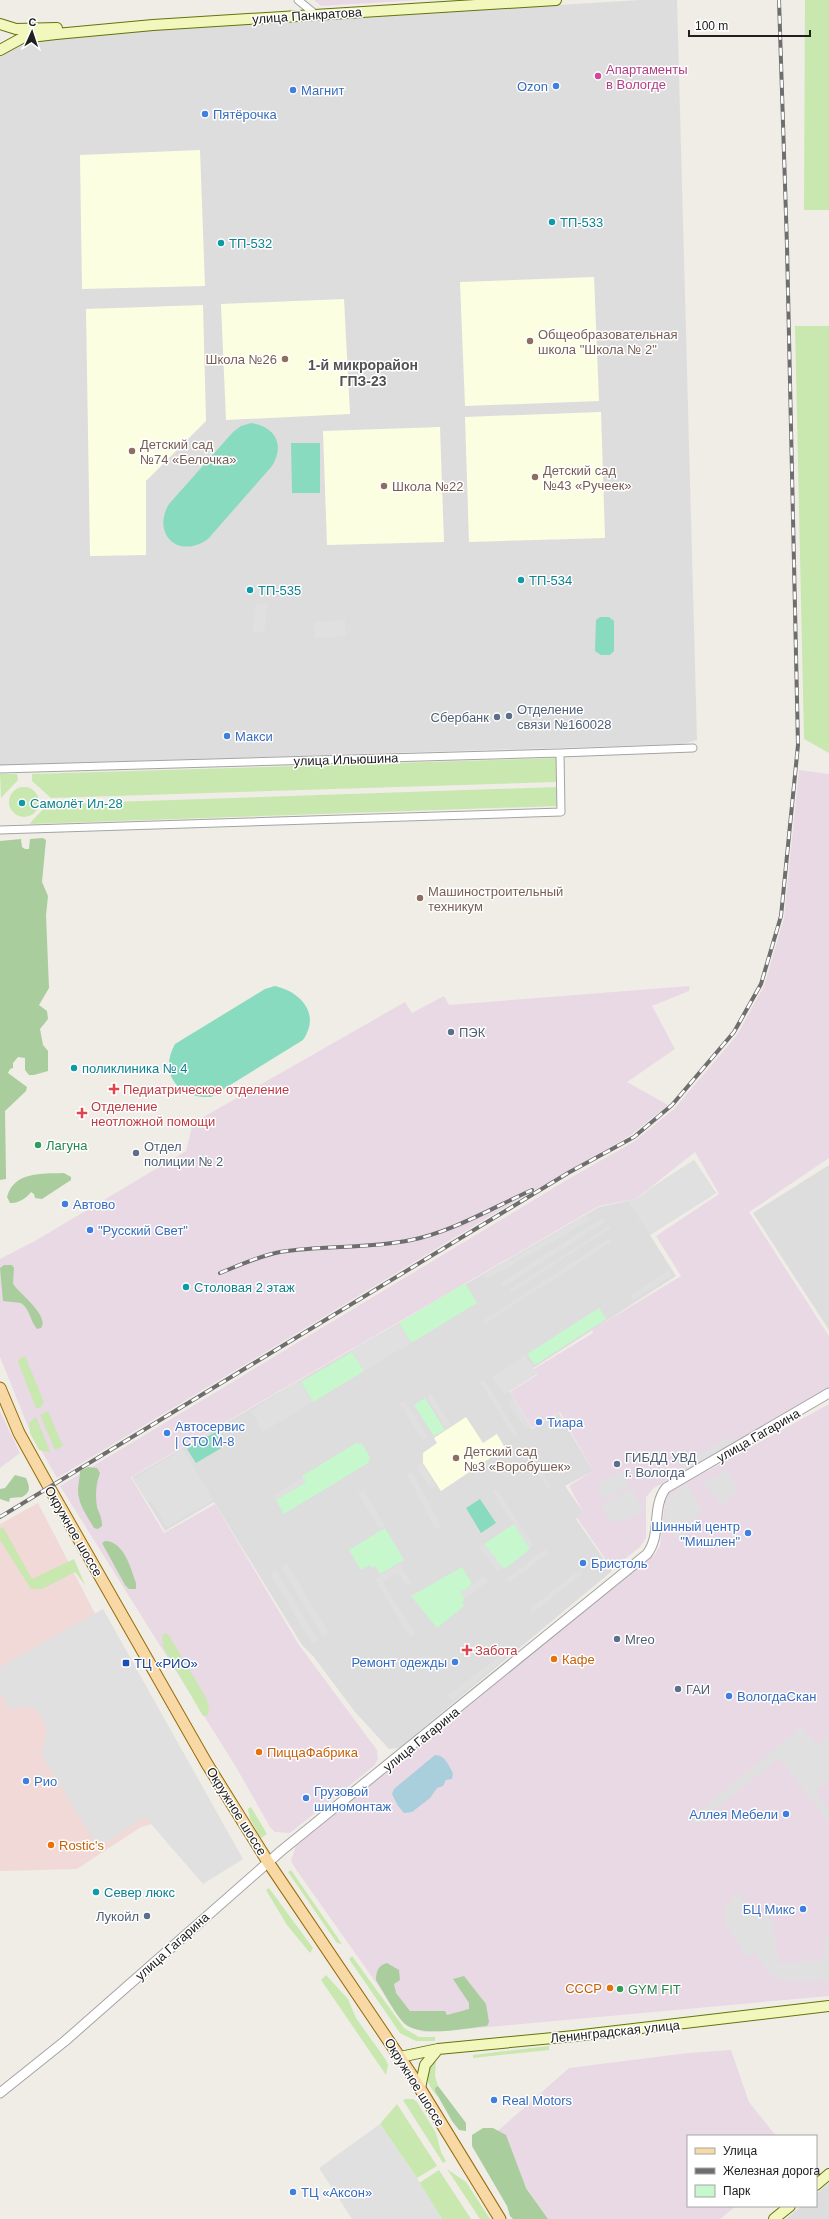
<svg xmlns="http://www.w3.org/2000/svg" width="829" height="2219" font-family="Helvetica,sans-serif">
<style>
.residential{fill:#dedddd}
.commercial{fill:#f0d9d7}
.industrial{fill:#e9d9e5}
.education{fill:#fcfee2}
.grass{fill:#c8e8af}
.forest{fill:#a9cd9d}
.park{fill:#c6f7cd}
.pitch{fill:#88dbbf}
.parking{fill:#e0e0e0}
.water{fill:#a9cedc}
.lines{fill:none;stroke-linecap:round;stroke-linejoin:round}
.minor-casing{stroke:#a4a4a4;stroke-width:9}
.tertiary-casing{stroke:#a4a4a4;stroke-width:11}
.secondary-casing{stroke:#63740a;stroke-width:12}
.primary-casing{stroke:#956d06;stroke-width:13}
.minor{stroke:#fff;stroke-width:7}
.tertiary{stroke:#fff;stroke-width:9}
.secondary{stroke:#f1f7bd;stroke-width:10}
.primary{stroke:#f8d8a4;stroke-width:11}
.rail-casing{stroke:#6e6e6e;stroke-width:4}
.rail{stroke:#fff;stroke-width:2.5;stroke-dasharray:8;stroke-linecap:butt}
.hotel-dot{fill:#d1479c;stroke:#fff;stroke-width:1.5}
.shop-dot{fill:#3f7fe0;stroke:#fff;stroke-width:1.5}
.culture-dot{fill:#0f9aa8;stroke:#fff;stroke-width:1.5}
.education-dot{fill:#8d6e63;stroke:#fff;stroke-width:1.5}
.service-dot{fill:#5c6f8a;stroke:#fff;stroke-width:1.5}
.health-dot{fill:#e0444e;stroke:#fff;stroke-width:1.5}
.leisure-dot{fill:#2e9e5b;stroke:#fff;stroke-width:1.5}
.food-dot{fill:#e8710a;stroke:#fff;stroke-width:1.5}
.transit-dot{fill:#1a4fb4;stroke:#fff;stroke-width:1.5}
.labels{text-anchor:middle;stroke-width:3;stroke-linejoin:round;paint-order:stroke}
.street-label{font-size:13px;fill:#202020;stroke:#fff}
.hotel-label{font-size:13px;fill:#b23c85;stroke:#fff;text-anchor:start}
.shop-label{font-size:13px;fill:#366cbe;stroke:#fff;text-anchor:start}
.culture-label{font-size:13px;fill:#0d838f;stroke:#fff;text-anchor:start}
.education-label{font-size:13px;fill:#785e54;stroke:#fff;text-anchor:start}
.service-label{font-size:13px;fill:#4e5e75;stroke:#fff;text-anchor:start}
.health-label{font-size:13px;fill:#be3a42;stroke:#fff;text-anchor:start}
.leisure-label{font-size:13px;fill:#27864d;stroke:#fff;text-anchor:start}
.food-label{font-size:13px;fill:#c56008;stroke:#fff;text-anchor:start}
.transit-label{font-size:13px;fill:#164399;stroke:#fff;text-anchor:start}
.neighbourhood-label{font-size:14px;font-weight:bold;fill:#535353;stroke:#fff}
</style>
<rect width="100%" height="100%" fill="#f0ede7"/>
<path class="residential" d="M 641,0 L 677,0 L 697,740 L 683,744 L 0,765 L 0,56 L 20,42 L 157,29 Z
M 694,1160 L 716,1193 L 650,1235 L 676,1276 L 532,1369 L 509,1391 L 532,1429 L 559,1413 L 593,1471 L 565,1486 L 583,1512 L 576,1519 L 612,1571 L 399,1748 L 389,1749 L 355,1712 L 313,1656 L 302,1645 L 214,1502 L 165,1531 L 132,1477 L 599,1207 L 637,1199 L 651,1188 Z
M 829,1165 L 829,1330 L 753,1213 Z
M 829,2183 L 829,2219 L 786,2219 L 801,2206 L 816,2206 L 816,2194 Z"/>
<path class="commercial" d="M 38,1503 L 189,1796 L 160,1822 L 141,1827 L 77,1869 L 0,1871 L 0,1524 Z"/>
<path class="industrial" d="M 314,0 L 420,0 L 321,6 Z
M 799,770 L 829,774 L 829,1158 L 749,1212 L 829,1336 L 829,1389 L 654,1488 L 646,1497 L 646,1538 L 640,1547 L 620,1563 L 613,1565 L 608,1563 L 577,1518 L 583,1512 L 569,1486 L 593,1471 L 560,1412 L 532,1428 L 510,1392 L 537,1375 L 534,1369 L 593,1333 L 592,1330 L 681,1276 L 656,1236 L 719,1194 L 695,1152 L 636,1199 L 599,1206 L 131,1477 L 164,1533 L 215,1504 L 299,1645 L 377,1750 L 378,1759 L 374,1766 L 290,1833 L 275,1832 L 270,1827 L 236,1767 L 60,1486 L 570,1178 L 635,1141 L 674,1109 L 737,1035 L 764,986 L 784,918 Z
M 690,986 L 689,991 L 652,1006 L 675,1049 L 627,1082 L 668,1105 L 631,1135 L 507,1206 L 57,1478 L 29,1429 L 0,1357 L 0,1259 L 35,1241 L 186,1151 L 193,1123 L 405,1002 L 412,1013 L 444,996 L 449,1005 Z
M 829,1404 L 829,1996 L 445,2031 L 424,2032 L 406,2025 L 297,1871 L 291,1861 L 296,1846 L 655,1554 L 660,1546 L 665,1501 L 671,1491 Z
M 0,1411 L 20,1453 L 0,1468 Z
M 731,2050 L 749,2102 L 776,2136 L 688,2136 L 688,2206 L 736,2206 L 720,2219 L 548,2219 L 491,2137 L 569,2068 L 688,2053 Z"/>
<path class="education" d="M 200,150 L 205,286 L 82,289 L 80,155 Z
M 594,277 L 599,401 L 465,406 L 460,282 Z
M 344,299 L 350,414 L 226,420 L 221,304 Z
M 203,305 L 206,421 L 146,481 L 146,555 L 90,556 L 86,309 Z
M 601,412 L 605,538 L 469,542 L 465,417 Z
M 440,427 L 444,542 L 327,545 L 323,431 Z
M 466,1417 L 483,1443 L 497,1434 L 505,1448 L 441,1491 L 423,1463 L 423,1453 L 437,1443 L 434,1438 Z"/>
<path class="grass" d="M 805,0 L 829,0 L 829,210 L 804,210 Z
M 795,326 L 829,326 L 829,753 L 804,739 Z
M 556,758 L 556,782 L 51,798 L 32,781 L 32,774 Z
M 0,774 L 17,774 L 18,780 L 1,798 Z
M 557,787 L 557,806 L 31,824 L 30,823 L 48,804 L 52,804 Z
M9 802a15 15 0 1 1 30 0a15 15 0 1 1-30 0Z
M 25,1356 L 44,1402 L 40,1408 L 36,1408 L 18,1362 L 19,1359 Z
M 48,1411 L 63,1446 L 55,1450 L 40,1415 Z
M 36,1417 L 50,1451 L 48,1452 L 39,1450 L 30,1433 L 29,1423 Z
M 3,1527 L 32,1579 L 74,1559 L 85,1585 L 75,1572 L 42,1589 L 31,1589 L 0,1540 L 0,1529 Z
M 166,1633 L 170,1637 L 205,1696 L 209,1707 L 208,1715 L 203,1716 L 163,1647 L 162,1635 Z
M 251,1807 L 267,1834 L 261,1838 L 250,1819 L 248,1809 Z
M 291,1870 L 342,1944 L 337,1943 L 288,1872 Z
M 269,1888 L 313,1948 L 310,1953 L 287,1925 L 266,1890 Z
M 352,1956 L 404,2028 L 419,2037 L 435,2037 L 435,2041 L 416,2041 L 400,2033 L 349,1959 Z
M 326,1975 L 348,1999 L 356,2018 L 386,2060 L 388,2065 L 386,2075 L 321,1980 Z
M 549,2046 L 549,2050 L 473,2058 L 473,2055 Z
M 436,2060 L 435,2076 L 438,2086 L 436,2088 L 439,2098 C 428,2086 420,2072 436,2060 Z
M 406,2099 L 413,2099 L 417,2102 L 436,2133 L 441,2152 L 446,2161 L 443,2163 L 403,2100 Z
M 397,2104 L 437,2166 L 417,2178 L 380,2124 Z
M 447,2169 L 466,2182 L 490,2219 L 480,2219 Z
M 439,2170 L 471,2219 L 442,2219 L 419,2183 Z"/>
<path class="forest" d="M 43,838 L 46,840 L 42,882 L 48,896 L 46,915 L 49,988 L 39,1005 L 47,1011 L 48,1019 L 40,1029 L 43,1045 L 48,1051 L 48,1071 L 34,1075 L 29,1075 L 25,1070 L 25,1058 L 18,1057 L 13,1063 L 13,1068 L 10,1069 L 8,1073 L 27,1087 L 26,1091 L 5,1111 L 6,1175 L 6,1179 L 0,1180 L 0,841 L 21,839 L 22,847 L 25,849 L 29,849 L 30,839 Z
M 64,1173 L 71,1177 L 71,1180 L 42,1199 L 35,1198 L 34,1194 L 31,1192 C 27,1198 17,1204 10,1203 L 7,1197 C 14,1171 42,1174 64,1173 Z
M 4,1265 L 12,1265 L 14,1268 L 13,1284 C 19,1293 50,1316 41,1328 L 37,1329 C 30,1321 30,1309 21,1303 L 3,1301 L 0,1268 Z
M 88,1467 L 97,1468 L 100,1473 C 96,1483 95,1496 97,1507 C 99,1514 102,1516 102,1526 L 98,1529 L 94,1528 C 87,1516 78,1504 78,1490 C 78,1484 80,1478 80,1471 Z
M 15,1475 L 26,1478 C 30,1487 31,1492 22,1497 L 10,1498 L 9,1502 L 0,1499 L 0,1489 L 5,1488 Z
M 105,1541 C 124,1541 131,1569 136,1583 L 136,1589 L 129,1589 L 125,1585 L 102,1543 Z
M 387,1963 L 399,1970 L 400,1980 L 394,1984 L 396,1993 L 410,2011 L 445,2011 L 447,2015 L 469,2009 L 469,2003 L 453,1979 L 464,1976 L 486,2004 L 489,2022 L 487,2026 C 466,2028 422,2038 405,2024 C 396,2016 383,1991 376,1980 C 376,1972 378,1965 387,1963 Z
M 438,2086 L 466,2123 L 466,2131 L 459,2130 L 452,2121 L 435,2091 L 435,2088 Z
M 483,2128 L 493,2128 L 506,2135 L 526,2188 L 548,2219 L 513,2219 L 510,2216 L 507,2206 L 472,2146 L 472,2135 Z"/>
<path class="park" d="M 465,1283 L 477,1303 L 411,1343 L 399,1323 Z
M 599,1308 L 606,1319 L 535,1365 L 527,1354 Z
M 352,1352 L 364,1371 L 313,1402 L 301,1382 Z
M 425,1398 L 445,1430 L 434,1436 L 414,1405 Z
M 356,1443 L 362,1444 L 370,1457 L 368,1463 L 284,1514 L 276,1500 L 305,1483 L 302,1476 Z
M 514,1524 L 530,1549 L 506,1568 L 502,1567 L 484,1544 Z
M 385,1528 L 404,1560 L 380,1574 L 375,1566 L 372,1568 L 370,1565 L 361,1570 L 349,1550 Z
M 462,1567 L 472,1584 L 460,1593 L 465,1599 L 462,1602 L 464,1606 L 437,1628 L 411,1596 Z"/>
<path class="pitch" d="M 251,423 C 276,427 285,445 272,466 L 208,539 C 179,560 151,534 169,504 L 233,432 L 241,426 Z
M 291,443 L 320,443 L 320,493 L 292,493 Z
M 600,617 L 609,617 L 614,621 L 614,651 L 610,655 L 601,655 L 595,651 L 596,620 Z
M 275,986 C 301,992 321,1014 303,1040 L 211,1097 C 179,1099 158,1074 175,1044 L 265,989 Z
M 215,1432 L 223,1447 L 196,1463 L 187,1449 Z
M 480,1499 L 496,1523 L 481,1533 L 466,1508 Z"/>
<path class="parking" d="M 268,603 L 264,632 L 252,633 L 256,605 Z
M 345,620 L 346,636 L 315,638 L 314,622 Z
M 694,1160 L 716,1193 L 650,1235 L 628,1201 L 637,1199 L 651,1188 Z
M 587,1215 L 590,1220 L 487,1279 L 484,1275 Z
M 602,1218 L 605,1222 L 503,1287 L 501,1283 Z
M 609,1226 L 611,1228 L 510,1293 L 509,1290 Z
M 609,1239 L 611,1242 L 486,1323 L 484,1320 Z
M 669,1270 L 672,1275 L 633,1300 L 630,1296 Z
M 399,1323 L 411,1343 L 364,1371 L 352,1351 Z
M 525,1355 L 537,1374 L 504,1395 L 492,1377 Z
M 484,1380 L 518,1434 L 514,1436 L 480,1382 Z
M 299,1381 L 312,1402 L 263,1432 L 251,1411 Z
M 431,1394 L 451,1425 L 446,1428 L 427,1397 Z
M 513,1399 L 530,1426 L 526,1429 L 508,1402 Z
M 405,1401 L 428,1437 L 423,1440 L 400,1404 Z
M 729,1437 L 735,1441 L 682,1471 L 680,1465 Z
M 183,1449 L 213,1500 L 167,1527 L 152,1501 L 148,1503 L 134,1479 Z
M 527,1449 L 551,1487 L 548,1489 L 523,1451 Z
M 422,1463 L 435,1486 L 430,1489 L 417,1466 Z
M 726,1470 L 739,1491 L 722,1505 L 703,1483 Z
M 621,1471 L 629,1486 L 603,1500 L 596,1485 Z
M 412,1472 L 441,1526 L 436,1529 L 407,1475 Z
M 303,1478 L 306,1482 L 276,1500 L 273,1496 Z
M 688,1485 L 703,1512 L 694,1518 L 697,1522 L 676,1538 L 665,1524 L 667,1504 L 672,1494 Z
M 632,1488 L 644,1511 L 622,1523 L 619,1519 L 611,1523 L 601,1505 Z
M 497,1489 L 533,1545 L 529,1548 L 493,1492 Z
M 363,1490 L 385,1526 L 380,1529 L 358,1493 Z
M 484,1544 L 502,1567 L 498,1571 L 479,1547 Z
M 545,1549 L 548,1553 L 509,1583 L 506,1579 Z
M 287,1563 L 329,1633 L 323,1637 L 281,1567 Z
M 400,1564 L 411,1583 L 406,1585 L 398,1572 L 383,1582 L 415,1634 L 410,1637 L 375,1579 Z
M 276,1570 L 318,1640 L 312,1643 L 270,1574 Z
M 579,1570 L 582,1574 L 533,1613 L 530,1609 Z
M 484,1576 L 488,1581 L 465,1599 L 460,1593 Z
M 103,1609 L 243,1859 L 203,1884 L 145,1817 L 98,1847 L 41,1754 L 47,1733 L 45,1723 L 36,1709 L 26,1706 L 11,1710 L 0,1692 L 0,1667 Z
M 511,1647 L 514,1651 L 452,1701 L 448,1696 Z
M 801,1727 L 818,1745 L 829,1737 L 829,1781 L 816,1791 L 829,1811 L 829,1823 L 779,1758 L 696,1825 L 690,1819 Z
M 738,1891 L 751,1911 L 760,1915 L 772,1917 L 779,1964 L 823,1960 L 829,1927 L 829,1980 L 806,1982 L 781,1980 L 769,1972 L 754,1953 L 747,1958 L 724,1922 L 725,1908 Z
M 380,2124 L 417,2178 L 442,2219 L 352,2219 L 319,2168 Z"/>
<path class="water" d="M 435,1755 C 445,1755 449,1766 453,1773 L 452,1779 L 446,1780 L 443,1786 L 437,1788 L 430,1798 L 412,1812 L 404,1813 L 398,1806 L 392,1794 L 394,1789 Z"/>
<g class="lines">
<defs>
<path id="minor" d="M 298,0 L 315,14
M 0,769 L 560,753 L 693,748
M 0,830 L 561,812 L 560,753"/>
<path id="tertiary" d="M 0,2093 L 65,2041 L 281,1851 L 647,1554 C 662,1535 651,1507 666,1488 L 829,1393"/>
<path id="secondary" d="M 0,24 L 16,29 L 57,28
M 0,50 L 22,38 L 56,34 L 153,25 L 556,0
M 400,2057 L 438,2049 L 574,2036 L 829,2006
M 420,2088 L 425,2065 L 438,2049
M 816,2185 L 829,2174
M 774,2219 L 790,2206"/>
<path id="primary" d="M 0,1388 L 19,1433 L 49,1487 L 207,1764 L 268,1862 L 413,2077 L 500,2219"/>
</defs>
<use href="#minor" class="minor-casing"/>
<use href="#tertiary" class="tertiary-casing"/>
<use href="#secondary" class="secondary-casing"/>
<use href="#primary" class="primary-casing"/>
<use href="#minor" class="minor"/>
<use href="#tertiary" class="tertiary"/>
<use href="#secondary" class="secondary"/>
<use href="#primary" class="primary"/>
<defs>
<path id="rail" d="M 220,1273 C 240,1265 259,1256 280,1252 C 324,1245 368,1249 411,1240 C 452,1232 494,1207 532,1190
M 0,1517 L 568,1173 L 634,1137 L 672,1105 L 734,1032 L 761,984 L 781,916 L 798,745 L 787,246 L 779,0"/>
</defs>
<use href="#rail" class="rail-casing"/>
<use href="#rail" class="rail"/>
</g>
<circle class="hotel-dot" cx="598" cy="76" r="4"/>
<g class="shop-dot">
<circle cx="556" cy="86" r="4"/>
<circle cx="293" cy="90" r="4"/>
<circle cx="205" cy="114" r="4"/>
<circle cx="227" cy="736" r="4"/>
<circle cx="65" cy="1204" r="4"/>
<circle cx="90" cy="1230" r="4"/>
<circle cx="539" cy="1422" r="4"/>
<circle cx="167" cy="1433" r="4"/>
<circle cx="748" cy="1533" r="4"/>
<circle cx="583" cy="1563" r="4"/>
<circle cx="455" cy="1662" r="4"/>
<circle cx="729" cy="1696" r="4"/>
<circle cx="26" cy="1781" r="4"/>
<circle cx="306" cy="1798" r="4"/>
<circle cx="786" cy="1814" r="4"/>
<circle cx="803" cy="1909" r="4"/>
<circle cx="494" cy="2100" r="4"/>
<circle cx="293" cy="2192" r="4"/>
</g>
<g class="culture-dot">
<circle cx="552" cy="222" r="4"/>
<circle cx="221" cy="243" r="4"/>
<circle cx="521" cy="580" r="4"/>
<circle cx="250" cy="590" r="4"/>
<circle cx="22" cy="803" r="4"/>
<circle cx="74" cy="1068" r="4"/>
<circle cx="186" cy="1287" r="4"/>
<circle cx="96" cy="1892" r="4"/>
</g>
<g class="education-dot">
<circle cx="530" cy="341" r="4"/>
<circle cx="285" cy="359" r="4"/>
<circle cx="132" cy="451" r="4"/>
<circle cx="535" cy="477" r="4"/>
<circle cx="384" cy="486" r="4"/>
<circle cx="420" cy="898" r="4"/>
<circle cx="456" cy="1458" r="4"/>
</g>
<g class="service-dot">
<circle cx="509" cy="716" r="4"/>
<circle cx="497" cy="717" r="4"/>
<circle cx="451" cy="1032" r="4"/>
<circle cx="136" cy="1153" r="4"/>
<circle cx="617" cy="1464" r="4"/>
<circle cx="617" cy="1639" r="4"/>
<circle cx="678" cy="1689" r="4"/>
<circle cx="147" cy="1916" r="4"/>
</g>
<g class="health-dot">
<path d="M112 1083h4v4h4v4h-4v4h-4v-4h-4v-4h4z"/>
<path d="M80 1107h4v4h4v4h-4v4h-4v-4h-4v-4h4z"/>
<path d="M465 1644h4v4h4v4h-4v4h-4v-4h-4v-4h4z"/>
</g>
<g class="leisure-dot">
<circle cx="38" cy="1145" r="4"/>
<circle cx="620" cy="1989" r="4"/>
</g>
<g class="food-dot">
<circle cx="554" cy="1659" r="4"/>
<circle cx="259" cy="1752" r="4"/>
<circle cx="51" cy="1845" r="4"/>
<circle cx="610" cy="1988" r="4"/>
</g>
<rect class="transit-dot" x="122" y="1659" width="8" height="8" rx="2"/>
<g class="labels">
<g class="street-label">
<text transform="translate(307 15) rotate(-4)" y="5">улица Панкратова</text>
<text transform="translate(346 759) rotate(-2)" y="5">улица Ильюшина</text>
<text transform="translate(758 1435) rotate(-30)" y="5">улица Гагарина</text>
<text transform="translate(74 1531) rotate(60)" y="5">Окружное шоссе</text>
<text transform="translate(421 1739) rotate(-39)" y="5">улица Гагарина</text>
<text transform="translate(237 1811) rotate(58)" y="5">Окружное шоссе</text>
<text transform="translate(172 1946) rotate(-42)" y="5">улица Гагарина</text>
<text transform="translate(615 2031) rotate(-6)" y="5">Ленинградская улица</text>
<text transform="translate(415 2082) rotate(58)" y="5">Окружное шоссе</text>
</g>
<g class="hotel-label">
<text x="606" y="74">Апартаменты<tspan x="606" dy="15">в Вологде</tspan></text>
</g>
<g class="shop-label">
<text x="548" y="91" text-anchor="end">Ozon</text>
<text x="301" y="95">Магнит</text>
<text x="213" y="119">Пятёрочка</text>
<text x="235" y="741">Макси</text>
<text x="73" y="1209">Автово</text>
<text x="98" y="1235">"Русский Свет"</text>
<text x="547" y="1427">Тиара</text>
<text x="175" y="1431">Автосервис<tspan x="175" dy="15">| СТО М-8</tspan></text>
<text x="740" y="1531" text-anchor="end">Шинный центр<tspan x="740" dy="15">"Мишлен"</tspan></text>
<text x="591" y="1568">Бристоль</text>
<text x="447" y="1667" text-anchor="end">Ремонт одежды</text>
<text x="737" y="1701">ВологдаСкан</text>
<text x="34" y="1786">Рио</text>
<text x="314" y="1796">Грузовой<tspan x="314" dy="15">шиномонтаж</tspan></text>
<text x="778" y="1819" text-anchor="end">Аллея Мебели</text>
<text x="795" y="1914" text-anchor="end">БЦ Микс</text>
<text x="502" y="2105">Real Motors</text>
<text x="301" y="2197">ТЦ «Аксон»</text>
</g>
<g class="culture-label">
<text x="560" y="227">ТП-533</text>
<text x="229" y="248">ТП-532</text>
<text x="529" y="585">ТП-534</text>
<text x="258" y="595">ТП-535</text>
<text x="30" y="808">Самолёт Ил-28</text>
<text x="82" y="1073">поликлиника № 4</text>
<text x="194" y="1292">Столовая 2 этаж</text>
<text x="104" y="1897">Север люкс</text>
</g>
<g class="education-label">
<text x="538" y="339">Общеобразовательная<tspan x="538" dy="15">школа "Школа № 2"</tspan></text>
<text x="277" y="364" text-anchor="end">Школа №26</text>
<text x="140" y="449">Детский сад<tspan x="140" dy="15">№74 «Белочка»</tspan></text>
<text x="543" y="475">Детский сад<tspan x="543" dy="15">№43 «Ручеек»</tspan></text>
<text x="392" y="491">Школа №22</text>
<text x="428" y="896">Машиностроительный<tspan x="428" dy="15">техникум</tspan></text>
<text x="464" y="1456">Детский сад<tspan x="464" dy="15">№3 «Воробушек»</tspan></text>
</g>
<g class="service-label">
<text x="517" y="714">Отделение<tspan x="517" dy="15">связи №160028</tspan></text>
<text x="489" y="722" text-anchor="end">Сбербанк</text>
<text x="459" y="1037">ПЭК</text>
<text x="144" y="1151">Отдел<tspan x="144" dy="15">полиции № 2</tspan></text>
<text x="625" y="1462">ГИБДД УВД<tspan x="625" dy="15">г. Вологда</tspan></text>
<text x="625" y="1644">Mreo</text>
<text x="686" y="1694">ГАИ</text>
<text x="139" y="1921" text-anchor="end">Лукойл</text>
</g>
<g class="health-label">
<text x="123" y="1094">Педиатрическое отделение</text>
<text x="91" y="1111">Отделение<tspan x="91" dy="15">неотложной помощи</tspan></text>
<text x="475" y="1655">Забота</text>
</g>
<g class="leisure-label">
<text x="46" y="1150">Лагуна</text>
<text x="628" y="1994">GYM FIT</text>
</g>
<g class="food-label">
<text x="562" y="1664">Кафе</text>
<text x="267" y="1757">ПиццаФабрика</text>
<text x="59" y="1850">Rostic's</text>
<text x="602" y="1993" text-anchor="end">СССР</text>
</g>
<g class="transit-label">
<text x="134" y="1668">ТЦ «РИО»</text>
</g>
<g class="neighbourhood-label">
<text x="363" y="370">1-й микрорайон<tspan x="363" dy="16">ГПЗ-23</tspan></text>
</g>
</g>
<rect x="687" y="2135" width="130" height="72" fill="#ffffff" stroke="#a6a6a6"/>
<rect x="695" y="2148" width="20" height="6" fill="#f8d8a4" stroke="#a6a6a6"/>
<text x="723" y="2155" font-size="12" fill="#202020">Улица</text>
<rect x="695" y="2168" width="20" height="6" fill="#6e6e6e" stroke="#a6a6a6"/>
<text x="723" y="2175" font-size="12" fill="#202020">Железная дорога</text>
<rect x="695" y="2185" width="20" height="12" fill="#c6f7cd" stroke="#a6a6a6"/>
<text x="723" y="2195" font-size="12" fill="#202020">Парк</text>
<g transform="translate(32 32) rotate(3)" stroke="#ffffff" stroke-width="3" paint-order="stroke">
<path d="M0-3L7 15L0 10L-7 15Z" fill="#202020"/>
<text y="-6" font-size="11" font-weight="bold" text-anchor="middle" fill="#202020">С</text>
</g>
<path d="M689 30v6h121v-6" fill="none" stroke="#202020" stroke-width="2"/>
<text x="695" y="30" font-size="12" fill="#202020" stroke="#ffffff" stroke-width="3" paint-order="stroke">100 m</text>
</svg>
